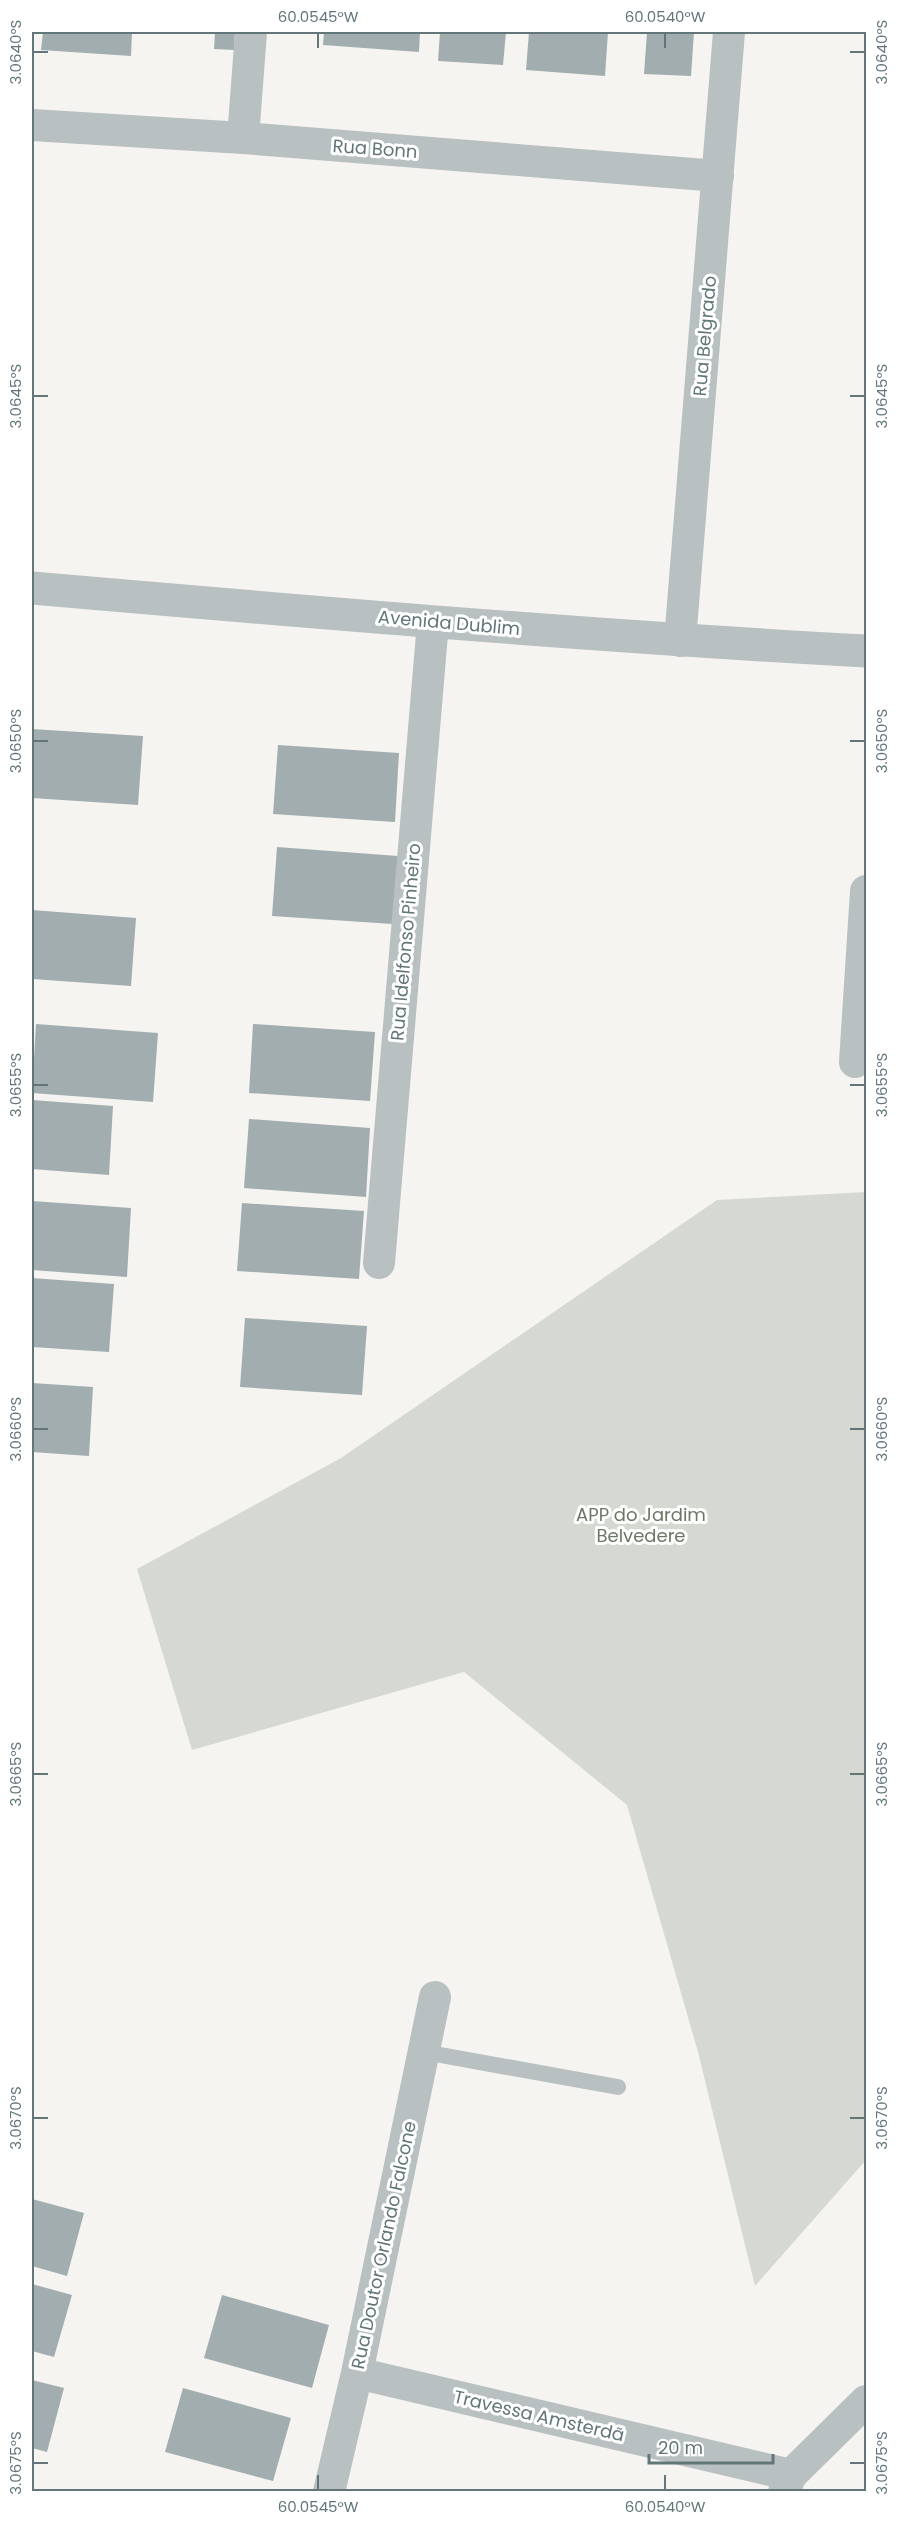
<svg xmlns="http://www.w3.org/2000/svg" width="898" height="2523" font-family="Poppins,sans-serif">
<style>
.green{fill:#d6d9d1}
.building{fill:#a2adaf}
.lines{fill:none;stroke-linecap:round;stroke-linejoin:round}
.service{stroke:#b9c0c1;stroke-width:16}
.minor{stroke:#b9c0c1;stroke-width:32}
.tertiary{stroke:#b9c0c1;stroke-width:33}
.ticks{fill:none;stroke:#62767a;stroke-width:2}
.labels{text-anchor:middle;stroke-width:6;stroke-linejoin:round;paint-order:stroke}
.street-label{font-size:18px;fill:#62767a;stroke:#fff}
.park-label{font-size:18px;fill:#6d7765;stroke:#fff}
.neatline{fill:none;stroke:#62767a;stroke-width:2}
.ticks-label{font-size:15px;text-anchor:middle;fill:#62767a}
</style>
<rect width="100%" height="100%" fill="#f5f4f1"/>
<path class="green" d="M 866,1192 L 866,2160 L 755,2286 L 698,2052 L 627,1805 L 464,1672 L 192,1750 L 137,1569 L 341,1458 L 717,1200 Z"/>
<path class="building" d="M 43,32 L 132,32 L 131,56 L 41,50 Z
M 215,32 L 235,32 L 234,50 L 214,49 Z
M 324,32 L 420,32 L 419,52 L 323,45 Z
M 440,32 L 506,32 L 503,65 L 438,61 Z
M 529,32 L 608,32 L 605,76 L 526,70 Z
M 647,32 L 694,32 L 691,76 L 644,74 Z
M 32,729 L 143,736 L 138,805 L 32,798 Z
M 278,745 L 399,753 L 395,822 L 273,814 Z
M 277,847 L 398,856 L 393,924 L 272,916 Z
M 32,910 L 136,918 L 131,986 L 32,979 Z
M 36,1024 L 158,1033 L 153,1102 L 32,1093 Z
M 253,1024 L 375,1032 L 370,1101 L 249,1093 Z
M 32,1100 L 113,1106 L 109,1175 L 32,1169 Z
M 249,1119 L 370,1128 L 366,1197 L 244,1188 Z
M 32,1201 L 131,1208 L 127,1277 L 32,1270 Z
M 242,1203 L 364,1211 L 359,1279 L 237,1271 Z
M 32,1278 L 114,1284 L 109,1352 L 32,1347 Z
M 245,1318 L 367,1326 L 362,1395 L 240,1387 Z
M 32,1383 L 93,1387 L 89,1456 L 32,1452 Z
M 32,2199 L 84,2213 L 67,2276 L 32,2266 Z
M 32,2284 L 72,2295 L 54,2357 L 32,2351 Z
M 222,2295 L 329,2325 L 312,2388 L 204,2358 Z
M 32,2380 L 64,2388 L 47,2452 L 32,2448 Z
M 183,2388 L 291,2418 L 273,2481 L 165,2452 Z"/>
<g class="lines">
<path class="service" d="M 424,2052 L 618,2087"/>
<path class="minor" d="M 32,125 L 243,138 L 718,176
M 243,138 L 251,32
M 680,641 L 729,32
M 855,1062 L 866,891
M 379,1263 L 433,622
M 357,2373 L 791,2475
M 329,2492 L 357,2373 L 435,1997
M 784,2492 L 791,2475 L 866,2401"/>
<path class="tertiary" d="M 32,588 C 310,612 588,636 866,651"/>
</g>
<path class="ticks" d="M 318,33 L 318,48M 665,33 L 665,48M 33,52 L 48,52M 850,52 L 865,52M 33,396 L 48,396M 850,396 L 865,396M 33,741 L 48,741M 850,741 L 865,741M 33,1085 L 48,1085M 850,1085 L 865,1085M 33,1429 L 48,1429M 850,1429 L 865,1429M 33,1774 L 48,1774M 850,1774 L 865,1774M 33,2118 L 48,2118M 850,2118 L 865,2118M 33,2463 L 48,2463M 850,2463 L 865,2463M 318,2475 L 318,2490M 665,2475 L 665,2490"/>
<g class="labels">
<g class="street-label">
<text transform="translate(375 149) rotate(4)" y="6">Rua Bonn</text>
<text transform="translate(705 336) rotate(-85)" y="6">Rua Belgrado</text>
<text transform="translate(449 623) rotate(5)" y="6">Avenida Dublim</text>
<text transform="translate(406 942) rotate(-85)" y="6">Rua Idelfonso Pinheiro</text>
<text transform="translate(384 2245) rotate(-78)" y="6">Rua Doutor Orlando Falcone</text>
<text transform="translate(539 2416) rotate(13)" y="6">Travessa Amsterdã</text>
</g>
<g class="park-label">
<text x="641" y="1521">APP do Jardim<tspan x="641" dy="21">Belvedere</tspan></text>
</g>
</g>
<rect width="898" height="2523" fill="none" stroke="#ffffff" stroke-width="66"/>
<path d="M649 2454v9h124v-9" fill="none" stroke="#62767a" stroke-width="3"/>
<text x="658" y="2454" font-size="18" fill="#62767a" stroke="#ffffff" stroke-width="4.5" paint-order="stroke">20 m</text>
<rect x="33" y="33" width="832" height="2457" class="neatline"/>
<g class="ticks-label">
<text x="318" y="22">60.0545°W</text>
<text x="665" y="22">60.0540°W</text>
<text transform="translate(16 52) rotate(-90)" y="5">3.0640°S</text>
<text transform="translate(882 52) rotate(-90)" y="5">3.0640°S</text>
<text transform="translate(16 396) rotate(-90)" y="5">3.0645°S</text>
<text transform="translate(882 396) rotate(-90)" y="5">3.0645°S</text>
<text transform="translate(16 741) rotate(-90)" y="5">3.0650°S</text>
<text transform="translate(882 741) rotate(-90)" y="5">3.0650°S</text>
<text transform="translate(16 1085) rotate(-90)" y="5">3.0655°S</text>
<text transform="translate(882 1085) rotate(-90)" y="5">3.0655°S</text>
<text transform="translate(16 1429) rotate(-90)" y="5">3.0660°S</text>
<text transform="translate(882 1429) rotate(-90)" y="5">3.0660°S</text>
<text transform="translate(16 1774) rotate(-90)" y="5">3.0665°S</text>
<text transform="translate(882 1774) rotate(-90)" y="5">3.0665°S</text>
<text transform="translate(16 2118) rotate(-90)" y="5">3.0670°S</text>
<text transform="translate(882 2118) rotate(-90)" y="5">3.0670°S</text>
<text transform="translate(16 2463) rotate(-90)" y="5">3.0675°S</text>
<text transform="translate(882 2463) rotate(-90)" y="5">3.0675°S</text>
<text x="318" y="2512">60.0545°W</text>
<text x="665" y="2512">60.0540°W</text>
</g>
</svg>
